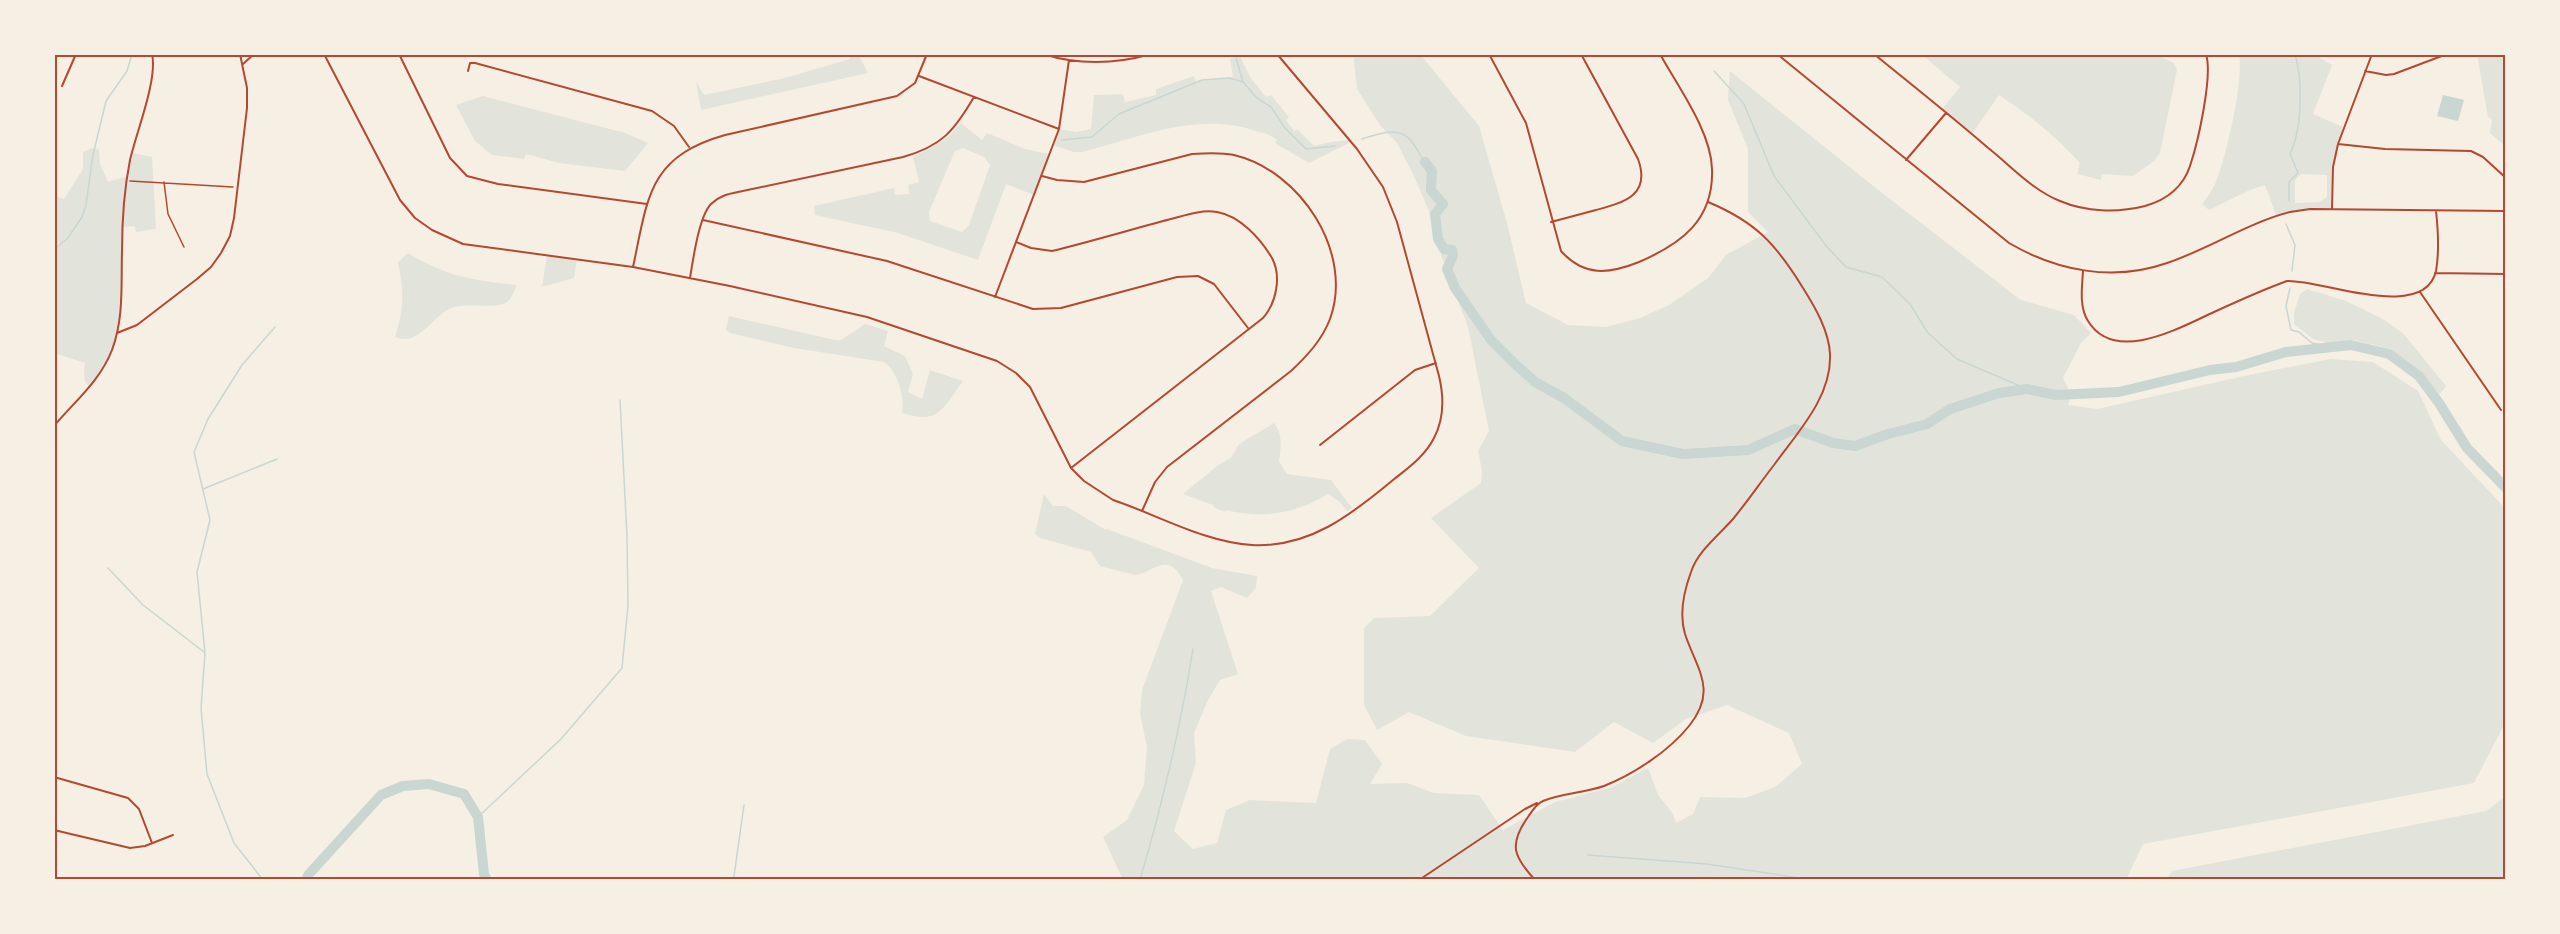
<svg xmlns="http://www.w3.org/2000/svg" width="2560" height="934" font-family="Raleway,sans-serif">
<style>
.green{fill:#e2e4dc;fill-rule:evenodd}
.water{fill:#c9d6d2}
.lines{fill:none;stroke-linecap:round;stroke-linejoin:round}
.stream{stroke:#c9d6d2;stroke-width:1.5}
.river{stroke:#c9d6d2;stroke-width:10}
.path{stroke:#b5482f;stroke-width:1.5}
.minor{stroke:#b5482f;stroke-width:2}
.neatline{fill:none;stroke:#b5482f;stroke-width:2}
</style>
<rect width="100%" height="100%" fill="#f6efe4"/>
<path class="green" d="M 851,54 L 858,54 L 868,73 L 701,110 L 696,82 L 704,95 L 785,78 L 850,59 Z
M 1239,54 L 1250,77 L 1266,97 L 1271,95 L 1289,117 L 1286,120 L 1294,131 L 1297,129 L 1314,146 L 1331,142 L 1350,140 L 1351,142 L 1309,163 L 1275,143 L 1277,140 C 1270,134 1265,134 1256,131 C 1199,111 1139,137 1083,152 L 1074,152 L 1052,145 L 1059,129 L 1077,132 L 1091,129 L 1094,95 L 1123,94 L 1125,102 L 1156,95 L 1156,89 L 1194,76 L 1196,81 L 1233,77 L 1230,59 Z
M 1353,54 L 1420,54 L 1479,126 L 1507,223 L 1526,303 L 1568,325 L 1606,327 L 1640,318 L 1669,305 L 1708,278 L 1726,255 L 1768,232 L 1748,212 L 1748,149 L 1728,100 L 1730,71 L 1877,189 L 2021,300 L 2074,315 L 2091,333 L 2081,343 L 2063,378 L 2071,395 L 2068,405 L 2097,409 L 2244,376 L 2330,359 L 2373,362 L 2418,391 L 2441,440 L 2506,509 L 2506,721 L 2474,783 L 2143,844 L 2126,880 L 1123,880 L 1103,837 L 1127,820 L 1144,785 L 1147,747 L 1140,713 L 1142,690 L 1183,580 C 1167,550 1153,573 1135,575 L 1100,566 L 1091,552 L 1040,538 L 1035,534 L 1044,494 L 1053,506 L 1066,506 L 1106,530 L 1107,529 L 1212,568 L 1257,576 L 1256,588 L 1247,598 L 1221,587 L 1211,591 L 1238,674 L 1220,680 L 1208,700 L 1194,733 L 1196,763 L 1174,831 L 1193,849 L 1217,843 L 1226,810 L 1250,800 L 1316,803 L 1330,749 L 1347,739 L 1365,740 L 1382,764 L 1370,784 L 1407,783 L 1434,793 L 1479,795 L 1503,830 L 1555,802 L 1610,788 L 1648,768 L 1658,795 L 1672,812 L 1676,823 L 1693,814 L 1700,797 L 1745,798 L 1775,787 L 1802,764 L 1789,733 L 1727,705 L 1686,719 L 1653,743 L 1614,722 L 1575,752 L 1466,736 L 1409,712 L 1377,730 L 1364,705 L 1364,628 L 1374,618 L 1430,616 L 1479,568 L 1431,518 L 1481,483 L 1482,471 L 1478,451 L 1489,431 L 1468,327 L 1442,258 L 1429,211 L 1414,176 L 1397,143 L 1380,125 L 1357,89 Z
M 1921,54 L 2155,54 L 2174,63 L 2177,70 L 2160,153 L 2154,161 L 2133,176 L 2102,174 L 2101,180 L 2077,174 L 2080,163 C 2056,136 2030,116 1999,95 L 1972,134 L 1942,109 L 1960,87 Z
M 2239,54 L 2319,54 L 2320,58 L 2332,65 L 2313,114 L 2343,127 L 2332,167 L 2332,209 L 2314,209 L 2276,215 L 2265,185 L 2250,190 L 2209,210 L 2202,204 C 2207,198 2211,192 2215,184 C 2226,159 2244,80 2239,54 ZM 2301,174 L 2327,175 L 2327,197 L 2319,202 L 2295,203 L 2295,180 Z
M 2477,54 L 2502,54 L 2506,56 L 2506,147 L 2490,133 L 2492,119 L 2488,117 Z
M 483,96 L 625,133 L 648,143 L 625,171 L 559,163 L 526,154 L 524,159 L 492,155 L 475,141 L 456,105 Z
M 961,123 L 982,140 L 987,133 L 1025,149 L 1049,154 L 1034,195 L 1006,184 L 978,260 L 898,233 L 815,215 L 814,206 L 894,188 L 895,195 L 909,194 L 908,185 L 919,182 L 913,157 L 945,140 ZM 963,148 L 984,157 L 990,165 L 969,225 L 962,232 L 930,221 L 929,212 L 955,151 Z
M 93,148 L 99,150 L 100,164 L 108,182 L 128,176 L 133,153 L 152,157 L 156,229 L 136,232 L 135,226 L 122,227 C 121,280 131,345 90,387 C 82,381 84,372 85,363 L 54,353 L 54,195 L 64,199 L 83,169 L 83,152 Z
M 408,253 C 445,276 475,281 517,285 C 514,290 513,297 508,301 C 498,311 465,301 449,309 C 430,319 418,347 395,337 C 404,309 404,291 398,262 Z
M 547,256 L 577,259 L 574,278 L 542,287 Z
M 2307,289 L 2346,301 L 2381,318 L 2403,333 L 2446,386 L 2440,394 L 2391,349 L 2354,340 L 2332,344 L 2313,339 L 2294,324 L 2294,313 L 2300,294 Z
M 729,316 L 835,340 L 841,340 L 865,324 L 888,331 L 884,346 L 905,356 L 913,374 L 908,392 L 922,399 L 930,370 L 963,381 C 942,409 940,425 902,413 C 905,397 898,372 884,362 L 794,348 L 730,333 L 726,330 Z
M 1274,423 C 1283,435 1281,447 1279,461 L 1287,474 L 1331,480 L 1352,508 L 1347,511 L 1340,502 L 1328,494 C 1295,514 1264,519 1226,510 L 1225,512 L 1213,507 L 1213,505 L 1183,494 L 1217,466 L 1231,458 L 1239,444 Z
M 2506,796 L 2506,880 L 2166,880 L 2172,871 L 2486,811 Z"/>
<path class="water" d="M 2443,95 L 2464,100 L 2458,121 L 2437,116 Z"/>
<g class="lines">
<path class="stream" d="M 1236,58 L 1243,82 L 1257,98 L 1271,107 L 1285,128 L 1306,149 L 1335,146
M 1714,71 L 1744,104 L 1774,176 L 1827,247 L 1846,267 L 1882,277 L 1910,304 L 1928,333 L 1957,359 L 2027,389
M 1362,139 C 1377,134 1400,125 1412,142 C 1417,148 1420,156 1425,162
M 1062,140 L 1092,137 L 1119,114 L 1202,80 L 1229,78 L 1243,82
M 2289,201 L 2289,182 L 2298,173 L 2290,154 C 2302,129 2303,81 2295,54
M 2286,224 L 2295,245 L 2292,271
M 54,249 L 67,239 L 82,217 L 86,205 L 93,155 L 106,101 L 127,71 L 132,54
M 2290,288 L 2286,306 L 2291,330 L 2299,332 L 2312,343 L 2332,347
M 203,489 L 277,459
M 108,568 L 143,605 L 204,652
M 478,817 L 561,739 L 622,668 L 628,605 L 627,536 L 620,400
M 1588,855 L 1707,864 L 1813,880
M 263,880 L 234,843 L 207,774 L 201,708 L 205,653 L 197,572 L 210,520 L 194,452 L 208,419 L 242,365 L 275,327
M 731,880 L 734,876 L 744,805
M 1140,880 C 1163,802 1180,730 1193,649
M 1258,880 L 1296,880"/>
<path class="river" d="M 1425,162 L 1432,171 L 1431,190 L 1443,204 L 1435,214 L 1438,239 L 1444,249 L 1452,250 L 1453,256 L 1447,269 L 1455,288 L 1491,340 L 1514,363 L 1535,382 L 1564,398 L 1622,441 L 1683,454 L 1748,450 L 1795,429 L 1833,443 L 1855,446 L 1888,434 L 1927,424 L 1950,409 L 1999,393 L 2027,389 L 2056,395 L 2119,392 L 2210,370 L 2236,367 L 2286,352 L 2351,345 L 2389,354 L 2419,376 L 2439,403 L 2467,448 L 2506,488
M 306,880 L 309,874 L 381,795 L 403,786 L 429,784 L 464,794 L 478,817 L 484,874 L 487,880"/>
<path class="path" d="M 130,181 L 233,187
M 164,182 L 168,214 L 184,247"/>
<path class="minor" d="M 324,54 L 400,200 L 415,218 L 432,230 L 463,244 L 633,267 L 730,286 L 867,317 L 997,361 L 1016,373 L 1030,387 L 1071,468 L 1084,481 L 1113,500 C 1158,515 1204,542 1252,545 C 1309,548 1351,515 1393,480 C 1408,468 1425,456 1434,438 C 1444,419 1444,397 1439,376 L 1397,222 L 1383,187 L 1357,149 L 1277,54
M 399,54 L 450,158 L 467,176 L 498,184 L 647,204
M 1043,54 C 1078,65 1116,64 1151,54
M 1489,54 L 1526,123 L 1561,251 C 1584,277 1609,274 1639,262 C 1681,244 1714,220 1712,169 C 1711,131 1678,87 1660,54
M 1777,54 L 2009,243 C 2057,271 2113,282 2167,263 C 2209,249 2247,223 2290,212 L 2310,209 L 2506,211
M 1874,54 C 1912,85 1950,115 1987,147 C 2010,165 2032,190 2060,201 C 2086,212 2117,213 2145,206 C 2166,200 2183,187 2190,166 C 2198,142 2213,76 2206,54
M 2502,54 L 2506,57
M 243,64 L 254,54
M 468,71 L 470,63 L 475,63 L 652,111 L 674,126 L 689,147
M 2365,71 L 2386,75 L 2394,74 L 2447,54
M 919,76 L 1059,129
M 62,86 L 76,54
M 2338,144 L 2385,149 L 2471,151 L 2483,157 L 2506,178
M 1906,160 L 1946,113
M 1042,176 L 1057,180 L 1084,182 L 1192,154 C 1206,153 1220,152 1234,155 C 1301,171 1354,253 1330,319 C 1322,340 1307,356 1291,371 L 1167,467 L 1155,482 L 1142,511
M 2332,209 L 2333,167 L 2338,144 L 2372,54
M 703,220 L 887,261 L 1033,309 L 1061,308 L 1177,277 L 1198,276 L 1214,284 L 1248,328
M 1551,222 C 1566,218 1581,214 1596,210 C 1625,202 1651,195 1638,159 L 1581,54
M 1016,242 L 1031,248 L 1052,251 C 1089,242 1126,231 1163,221 C 1181,217 1199,209 1217,212 C 1240,216 1260,238 1272,258 C 1282,277 1276,303 1263,318 L 1071,468
M 633,267 C 648,197 648,157 725,135 L 897,96 L 915,83 L 927,54
M 2083,271 C 2082,287 2079,307 2088,321 C 2115,365 2181,327 2214,312 C 2238,301 2262,290 2287,281 C 2321,279 2424,323 2436,271 C 2439,254 2438,229 2436,211
M 2435,273 L 2506,274
M 690,278 C 693,260 699,216 711,204 C 719,196 728,194 738,192 L 903,157 C 942,146 954,131 974,97
M 2420,292 L 2501,410
M 995,297 L 1059,129 L 1069,60
M 117,333 L 137,325 L 197,279 L 211,267 L 221,253 L 230,236 L 234,218 L 247,108 L 247,88 L 240,54
M 54,426 C 75,401 100,381 112,350 C 124,318 121,285 122,251 C 122,220 124,190 130,160 C 136,133 158,79 152,54
M 1320,445 L 1415,370 L 1436,363
M 54,777 L 128,798 L 139,809 L 152,843
M 54,830 L 130,848 L 145,846 L 173,835
M 1419,880 L 1525,809 L 1537,803
M 1535,880 C 1514,857 1508,845 1528,817 C 1532,811 1536,804 1543,801 C 1562,793 1584,793 1604,786 C 1634,774 1669,751 1689,726 C 1718,690 1697,670 1685,634 C 1679,614 1684,591 1691,572 C 1698,551 1718,536 1733,519 C 1747,502 1760,483 1774,465 C 1797,433 1832,397 1830,354 C 1829,331 1815,307 1803,288 C 1776,244 1756,222 1708,202"/>
</g>
<rect width="2560" height="934" fill="none" stroke="#f6efe4" stroke-width="111"/>
<rect x="56" y="56" width="2448" height="822" class="neatline"/>
</svg>
